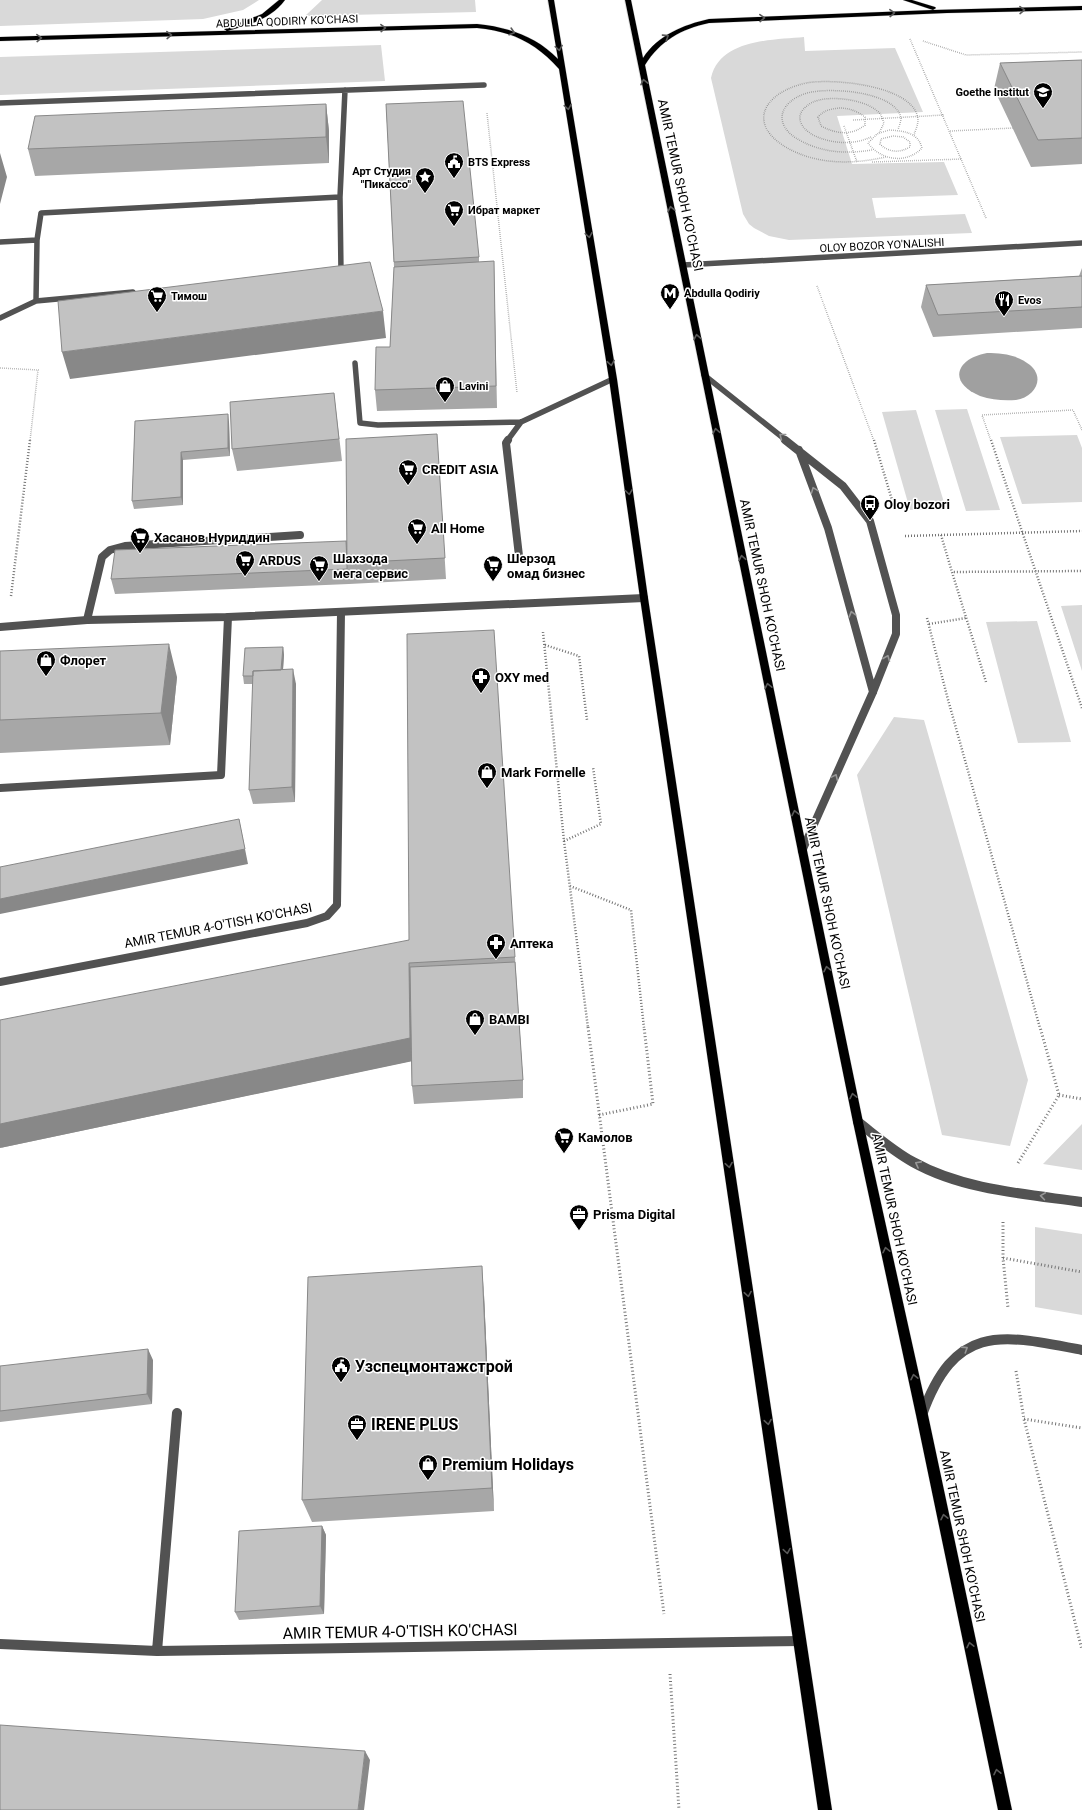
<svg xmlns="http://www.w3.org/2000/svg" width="1082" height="1810" font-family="Roboto,sans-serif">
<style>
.green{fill:#d9d9d9}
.water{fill:#a0a0a0}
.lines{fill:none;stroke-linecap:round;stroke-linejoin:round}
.primary-casing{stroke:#dbdbdb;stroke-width:1}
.path-far2{stroke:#747474;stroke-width:1.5;stroke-dasharray:0.5 1.5;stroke-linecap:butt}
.path-far1{stroke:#747474;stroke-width:2.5;stroke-dasharray:1 2;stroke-linecap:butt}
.path{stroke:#747474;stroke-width:3;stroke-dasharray:1 2.5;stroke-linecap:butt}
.lane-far2{stroke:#525252;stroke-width:5.5}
.lane-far1{stroke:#525252;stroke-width:8}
.lane{stroke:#525252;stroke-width:10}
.street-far2{stroke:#525252;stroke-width:5.5}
.street-far1{stroke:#525252;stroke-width:8}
.street{stroke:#525252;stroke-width:10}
.primary{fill:#000;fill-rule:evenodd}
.wall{fill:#a7a7a7}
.shaded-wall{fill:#888}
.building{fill:#c2c2c2;stroke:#888}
.oneway{stroke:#595959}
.oneway2{stroke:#979797}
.labels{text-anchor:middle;stroke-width:3;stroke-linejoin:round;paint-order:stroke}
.far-street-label{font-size:11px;fill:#000;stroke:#fff}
.far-poi-label{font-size:11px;font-weight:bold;fill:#000;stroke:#fff;text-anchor:start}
.street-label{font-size:13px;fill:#000;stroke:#fff}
.poi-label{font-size:13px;font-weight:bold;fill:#000;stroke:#fff;text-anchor:start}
.near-poi-label{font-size:16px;font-weight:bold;fill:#000;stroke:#fff;text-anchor:start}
.near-street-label{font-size:16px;fill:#000;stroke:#fff}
</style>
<rect width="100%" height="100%" fill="#fff"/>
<path class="green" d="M 0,0 L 259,0 L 243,10 L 203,19 L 0,26 Z
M 322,0 L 475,0 L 476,12 L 305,16 Z
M 804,37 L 805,51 L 895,48 L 923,112 L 837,116 L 852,164 L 944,162 L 958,195 L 872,198 L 876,218 L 965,214 L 972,233 L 789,240 L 769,236 L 754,228 L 749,224 L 743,214 L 711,78 C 720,39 772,40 804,37 Z
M 381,45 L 385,81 L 0,95 L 0,57 Z
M 967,409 L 1000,510 L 966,511 L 935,410 Z
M 916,410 L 946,509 L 910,510 L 882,412 Z
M 1077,435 L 1082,448 L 1082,502 L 1022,504 L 1000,437 Z
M 1082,605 L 1082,671 L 1061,606 Z
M 1037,621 L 1071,742 L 1018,743 L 986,622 Z
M 894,717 L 924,720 L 1028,1080 L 1010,1146 L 942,1135 L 857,775 Z
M 1082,1124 L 1082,1170 L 1043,1164 Z
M 1035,1227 L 1082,1234 L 1082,1315 L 1035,1307 Z"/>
<path class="water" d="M 987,353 C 1002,353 1018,355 1030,365 C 1046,379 1034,397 1016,400 C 1004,401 992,400 980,396 C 948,383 955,359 987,353 Z"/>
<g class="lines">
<defs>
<path id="primary" d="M 279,0 L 285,0 C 271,19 249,25 227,31 L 224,29 L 262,14 Z
M 548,0 L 554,0 L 617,379 L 648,598 L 832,1810 L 818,1810 L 640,598 L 609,379 L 559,69 C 536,43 511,31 477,28 L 0,41 L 0,37 L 477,24 C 507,27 536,36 558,59 Z
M 625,0 L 631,0 L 643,58 C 658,35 683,25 709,19 L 933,10 L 903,0 L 912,0 L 935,7 L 936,8 L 933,10 L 1082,6 L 1082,10 L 947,13 L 709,23 C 681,29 660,41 645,65 L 863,1122 L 928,1415 L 1012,1810 L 998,1810 L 916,1415 L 853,1122 Z"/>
</defs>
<use href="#primary" class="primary-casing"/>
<path class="path-far2" d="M 910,39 L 986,218
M 923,41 L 966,55 L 1082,52
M 839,108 C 849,108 857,111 865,117 L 865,125 C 852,136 836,134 821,126 L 818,117 C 824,110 831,109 839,108 Z
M 487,113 L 517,393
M 853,120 L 944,115
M 844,126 L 857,162
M 889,130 C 903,131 918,132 922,148 C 907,164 881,161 868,143 L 877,134 Z
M 950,131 L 1013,128
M 893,136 L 903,137 L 910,142 L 910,147 C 900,153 889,153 880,144 L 881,139 Z
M 871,137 C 856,144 838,144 823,139 C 805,134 788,117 811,103 C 827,94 870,99 881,115 C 882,117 883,121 884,123 L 879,133
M 872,150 C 847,154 824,153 801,141 C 772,126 778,102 807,93 C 828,87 896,91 901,118 C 901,122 899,126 898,130
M 886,157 C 854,164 821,165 791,150 C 745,126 762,93 806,83 C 831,78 916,85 918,120 C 918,125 915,131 914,135
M 872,162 L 962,159
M 817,286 L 874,441
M 0,368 L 38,370 L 30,441
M 991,441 L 982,415 L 1073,410 L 1082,430"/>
<path class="path-far1" d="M 874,440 L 892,500
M 991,440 L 1082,708
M 941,535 L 952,572
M 905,536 L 1082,531
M 11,596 L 30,440
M 927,618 L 947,696 L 1040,1028
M 929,624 L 966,618
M 543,632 L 564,841 L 588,1028
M 545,645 L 579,656 L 587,720
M 986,682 L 952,572 L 1082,571
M 564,841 L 601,824 L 593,767
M 570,886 L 631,910 L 644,1028"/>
<path class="path" d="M 588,1027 L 664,1614
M 1059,1095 L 1082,1099
M 599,1115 L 653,1104 L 644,1027
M 1018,1163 L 1059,1095 L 1040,1027
M 1003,1222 L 1003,1258 L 1008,1308
M 1003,1258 L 1082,1272
M 1016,1371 L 1024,1419 L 1082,1650
M 1024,1419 L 1082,1428
M 670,1674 L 679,1810"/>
<path class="lane-far2" d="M 0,103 L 484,85
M 0,242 L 37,240
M 337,272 L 341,272 L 340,197 L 345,90
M 36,301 L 37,240 L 41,213 L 340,197
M 0,318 L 36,301 L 133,292
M 355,363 L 360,423 L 378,425 L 521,422 L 613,379
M 704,375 L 787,441
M 507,441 L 521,422"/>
<path class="lane-far1" d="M 508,440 L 506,443 L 519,556
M 785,440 L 843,486 L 870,521 L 896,615 L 896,634 L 873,692 L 802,851
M 799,450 L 828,528 L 873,692
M 87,620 L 102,557 L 110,550 L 125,546 L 300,535
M 0,788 L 221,775 L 228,617
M 0,982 L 307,923 L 327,916 L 337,905 L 341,612"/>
<path class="lane" d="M 0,1644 L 157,1651 L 801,1641
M 157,1651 L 177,1413"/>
<path class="street-far2" d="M 683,265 L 1082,243"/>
<path class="street-far1" d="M 0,627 L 87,620 L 228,617 L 644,598"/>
<path class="street" d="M 858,1122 C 876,1136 893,1151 913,1162 C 963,1190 1026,1194 1082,1202
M 922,1415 C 955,1323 1000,1334 1082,1350"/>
<use href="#primary" class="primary"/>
</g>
<path class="wall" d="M 1082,60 L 1082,164 L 1031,167 L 994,89 L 1000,63 Z
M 326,104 L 329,131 L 329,163 L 35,176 L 28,149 Z
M 386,104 L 479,257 L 479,262 L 494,261 L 497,408 L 377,411 L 375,390 L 390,347 L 394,267 Z
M 1082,268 L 1082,328 L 933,337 L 921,307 L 926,285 L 1079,276 Z
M 334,393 L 342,461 L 237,471 L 232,449 Z
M 135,421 L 229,422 L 230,456 L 183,460 L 183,505 L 134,509 L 132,501 Z
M 437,434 L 446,579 L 349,584 L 115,594 L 111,579 L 346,541 Z
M 283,647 L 284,655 L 283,670 L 296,684 L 295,802 L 253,804 L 249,790 L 253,684 L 244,684 L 243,676 Z
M 0,651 L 177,677 L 170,745 L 0,753 Z
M 409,940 L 515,957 L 523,1080 L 523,1098 L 414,1104 L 412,1086 L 411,1061 L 0,1148 Z
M 484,1295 L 494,1511 L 312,1522 L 302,1500 Z
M 153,1360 L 152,1404 L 0,1422 L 0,1366 Z
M 322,1526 L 326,1535 L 324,1614 L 239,1620 L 235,1612 Z"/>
<path class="shaded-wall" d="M 326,104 L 329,131 L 329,163 L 326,137 Z
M 0,153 L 7,177 L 0,204 Z
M 383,311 L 386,338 L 70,379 L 62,352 Z
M 228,414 L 229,422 L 230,456 L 228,448 Z
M 181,452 L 183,460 L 183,505 L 181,497 Z
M 169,644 L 177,677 L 170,745 L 161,713 Z
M 283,647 L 284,655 L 282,683 L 281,675 Z
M 293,669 L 296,684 L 295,802 L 292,787 Z
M 239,819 L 248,864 L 0,914 L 0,899 Z
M 409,963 L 412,987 L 413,1061 L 0,1148 L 0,1124 Z
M 482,1266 L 484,1295 L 494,1511 L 492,1488 Z
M 148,1349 L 153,1360 L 152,1404 L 147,1394 Z
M 322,1526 L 326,1535 L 324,1614 L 320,1606 Z
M 365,1751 L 370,1760 L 364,1810 L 358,1810 Z"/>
<path class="building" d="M 1082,60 L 1082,138 L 1038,140 L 1000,63 Z
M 463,101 L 479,257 L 394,262 L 386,104 Z
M 326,104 L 326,137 L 28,149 L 35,116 Z
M 494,261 L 496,386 L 375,390 L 376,347 L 390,347 L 394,267 Z
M 370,262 L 383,311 L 62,352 L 58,301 Z
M 1082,276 L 1082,307 L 938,315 L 926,285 Z
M 334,393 L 339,439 L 232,449 L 230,402 Z
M 228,414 L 228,448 L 181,452 L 181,497 L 132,501 L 135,421 Z
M 437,434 L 445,558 L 347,563 L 346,439 Z
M 346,541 L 347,563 L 347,569 L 111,579 L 115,550 Z
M 494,630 L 515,957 L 409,963 L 410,1038 L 0,1124 L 0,1020 L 409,940 L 407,634 Z
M 169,644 L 161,713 L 0,720 L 0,651 Z
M 283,647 L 281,670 L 253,671 L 253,676 L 243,676 L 245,648 Z
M 293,669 L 292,787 L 249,790 L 253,671 Z
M 239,819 L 245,849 L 0,899 L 0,867 Z
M 515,962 L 523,1080 L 412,1086 L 410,967 Z
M 482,1266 L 492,1488 L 302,1500 L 308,1277 Z
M 148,1349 L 147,1394 L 0,1411 L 0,1366 Z
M 322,1526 L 320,1606 L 235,1612 L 239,1531 Z
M 0,1725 L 365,1751 L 358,1810 L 0,1810 Z"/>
<defs><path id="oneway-chevron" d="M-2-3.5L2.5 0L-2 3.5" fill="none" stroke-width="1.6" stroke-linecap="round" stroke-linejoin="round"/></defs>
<g class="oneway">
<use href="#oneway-chevron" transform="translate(1022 10) rotate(-1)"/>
<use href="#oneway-chevron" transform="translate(892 13) rotate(-2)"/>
<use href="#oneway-chevron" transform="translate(762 18) rotate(-2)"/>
<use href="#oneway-chevron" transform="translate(383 28) rotate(-2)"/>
<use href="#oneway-chevron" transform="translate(512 32) rotate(17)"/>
<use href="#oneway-chevron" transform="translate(169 35) rotate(-2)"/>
<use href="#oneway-chevron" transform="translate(666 37) rotate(-33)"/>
<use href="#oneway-chevron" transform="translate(39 38) rotate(-2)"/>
<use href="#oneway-chevron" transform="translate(559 48) rotate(81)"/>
<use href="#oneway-chevron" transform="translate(644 82) rotate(-102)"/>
<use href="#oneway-chevron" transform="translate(568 107) rotate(81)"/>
<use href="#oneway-chevron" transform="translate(671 209) rotate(-102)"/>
<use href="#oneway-chevron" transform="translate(589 235) rotate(81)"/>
<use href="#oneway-chevron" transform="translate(697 337) rotate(-101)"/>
<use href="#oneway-chevron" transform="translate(611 363) rotate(81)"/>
<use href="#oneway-chevron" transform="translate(716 431) rotate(-101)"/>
<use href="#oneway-chevron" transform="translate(629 492) rotate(82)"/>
<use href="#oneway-chevron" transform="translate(742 558) rotate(-101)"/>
<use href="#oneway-chevron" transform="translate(768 686) rotate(-102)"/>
<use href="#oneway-chevron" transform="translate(795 813) rotate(-102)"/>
<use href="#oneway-chevron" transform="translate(827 969) rotate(-102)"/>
<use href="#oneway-chevron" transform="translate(853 1096) rotate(-102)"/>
<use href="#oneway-chevron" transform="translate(729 1165) rotate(81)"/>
<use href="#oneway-chevron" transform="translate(886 1250) rotate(-102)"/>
<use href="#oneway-chevron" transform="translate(748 1294) rotate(81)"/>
<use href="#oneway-chevron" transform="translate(914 1377) rotate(-102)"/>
<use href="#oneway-chevron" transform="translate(768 1422) rotate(81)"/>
<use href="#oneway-chevron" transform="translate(944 1517) rotate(-102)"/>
<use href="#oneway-chevron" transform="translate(787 1551) rotate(81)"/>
<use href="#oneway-chevron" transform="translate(970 1645) rotate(-102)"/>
<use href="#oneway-chevron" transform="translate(997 1772) rotate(-102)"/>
</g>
<g class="oneway2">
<use href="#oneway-chevron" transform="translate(782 436) rotate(-142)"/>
<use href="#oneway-chevron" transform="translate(814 490) rotate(-111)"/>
<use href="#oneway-chevron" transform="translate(852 614) rotate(-105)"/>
<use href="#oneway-chevron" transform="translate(887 658) rotate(-68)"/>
<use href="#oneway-chevron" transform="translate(835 777) rotate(-66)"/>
<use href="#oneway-chevron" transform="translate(918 1164) rotate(-152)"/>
<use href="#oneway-chevron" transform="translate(1043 1196) rotate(-172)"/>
<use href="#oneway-chevron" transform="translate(965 1349) rotate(-33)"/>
</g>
<defs>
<symbol id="university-pin" viewBox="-11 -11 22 30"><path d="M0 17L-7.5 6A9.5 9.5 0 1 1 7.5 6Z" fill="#000" stroke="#fff"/><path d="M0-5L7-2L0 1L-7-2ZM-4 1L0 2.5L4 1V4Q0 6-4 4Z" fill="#fff"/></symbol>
<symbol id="civic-pin" viewBox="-11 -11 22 30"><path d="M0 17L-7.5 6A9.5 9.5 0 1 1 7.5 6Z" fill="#000" stroke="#fff"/><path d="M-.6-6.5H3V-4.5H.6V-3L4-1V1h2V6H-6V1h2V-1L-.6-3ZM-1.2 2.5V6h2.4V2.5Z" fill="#fff"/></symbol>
<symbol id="sight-pin" viewBox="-11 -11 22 30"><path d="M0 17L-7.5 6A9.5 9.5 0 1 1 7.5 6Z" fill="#000" stroke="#fff"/><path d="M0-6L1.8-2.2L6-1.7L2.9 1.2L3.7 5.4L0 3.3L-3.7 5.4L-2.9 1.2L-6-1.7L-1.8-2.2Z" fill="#fff"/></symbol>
<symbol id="supermarket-pin" viewBox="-11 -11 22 30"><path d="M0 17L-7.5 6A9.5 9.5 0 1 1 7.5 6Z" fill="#000" stroke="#fff"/><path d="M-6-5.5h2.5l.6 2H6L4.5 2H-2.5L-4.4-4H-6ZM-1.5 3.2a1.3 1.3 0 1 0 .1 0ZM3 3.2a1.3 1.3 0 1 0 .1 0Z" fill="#fff"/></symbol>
<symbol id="metro-pin" viewBox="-11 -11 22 30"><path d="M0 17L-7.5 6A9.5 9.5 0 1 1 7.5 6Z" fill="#000" stroke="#fff"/><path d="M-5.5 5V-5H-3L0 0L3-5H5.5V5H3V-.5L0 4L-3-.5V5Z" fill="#fff"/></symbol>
<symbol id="restaurant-pin" viewBox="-11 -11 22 30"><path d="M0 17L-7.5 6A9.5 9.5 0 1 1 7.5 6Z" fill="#000" stroke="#fff"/><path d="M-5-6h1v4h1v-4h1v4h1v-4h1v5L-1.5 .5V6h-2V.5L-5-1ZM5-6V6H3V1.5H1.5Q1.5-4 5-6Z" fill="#fff"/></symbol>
<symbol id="shop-pin" viewBox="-11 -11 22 30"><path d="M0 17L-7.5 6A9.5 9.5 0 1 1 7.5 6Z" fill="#000" stroke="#fff"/><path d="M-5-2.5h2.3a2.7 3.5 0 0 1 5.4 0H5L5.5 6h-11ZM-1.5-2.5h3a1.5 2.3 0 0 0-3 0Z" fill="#fff"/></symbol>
<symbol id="bus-pin" viewBox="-11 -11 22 30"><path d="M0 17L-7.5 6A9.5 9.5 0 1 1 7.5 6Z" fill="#000" stroke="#fff"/><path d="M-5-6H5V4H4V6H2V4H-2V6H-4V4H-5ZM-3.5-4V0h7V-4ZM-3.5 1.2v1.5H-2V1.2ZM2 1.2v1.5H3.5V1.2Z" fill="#fff"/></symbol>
<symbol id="pharmacy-pin" viewBox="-11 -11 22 30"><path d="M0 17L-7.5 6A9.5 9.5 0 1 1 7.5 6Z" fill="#000" stroke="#fff"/><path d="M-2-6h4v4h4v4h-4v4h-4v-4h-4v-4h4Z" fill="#fff"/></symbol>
<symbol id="office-pin" viewBox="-11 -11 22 30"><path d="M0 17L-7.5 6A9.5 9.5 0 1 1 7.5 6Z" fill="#000" stroke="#fff"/><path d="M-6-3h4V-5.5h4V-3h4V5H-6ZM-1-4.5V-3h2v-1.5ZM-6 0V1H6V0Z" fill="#fff"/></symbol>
</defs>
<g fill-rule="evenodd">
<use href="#university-pin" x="1032" y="81" width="22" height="30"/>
<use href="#civic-pin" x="443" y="151" width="22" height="30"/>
<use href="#sight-pin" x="414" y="166" width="22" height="30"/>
<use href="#supermarket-pin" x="443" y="199" width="22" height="30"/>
<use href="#metro-pin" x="659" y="282" width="22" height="30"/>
<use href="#supermarket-pin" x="146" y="285" width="22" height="30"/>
<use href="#restaurant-pin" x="993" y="289" width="22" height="30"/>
<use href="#shop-pin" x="434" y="375" width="22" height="30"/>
<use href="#supermarket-pin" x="397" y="458" width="22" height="30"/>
<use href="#bus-pin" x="859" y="493" width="22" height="30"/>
<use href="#supermarket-pin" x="406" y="517" width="22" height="30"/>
<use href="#supermarket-pin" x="129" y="526" width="22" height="30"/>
<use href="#supermarket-pin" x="234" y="549" width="22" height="30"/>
<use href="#supermarket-pin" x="308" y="554" width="22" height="30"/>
<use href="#supermarket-pin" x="482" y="554" width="22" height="30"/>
<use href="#shop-pin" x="35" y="649" width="22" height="30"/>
<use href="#pharmacy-pin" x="470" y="666" width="22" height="30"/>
<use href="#shop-pin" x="476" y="761" width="22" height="30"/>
<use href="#pharmacy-pin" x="485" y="932" width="22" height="30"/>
<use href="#shop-pin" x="464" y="1008" width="22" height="30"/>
<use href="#supermarket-pin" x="553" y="1126" width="22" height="30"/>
<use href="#office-pin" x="568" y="1203" width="22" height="30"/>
<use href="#civic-pin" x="330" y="1355" width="22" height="30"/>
<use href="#office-pin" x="346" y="1413" width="22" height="30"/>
<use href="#shop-pin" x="417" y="1453" width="22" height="30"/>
</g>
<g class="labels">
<g class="far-street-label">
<text transform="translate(287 21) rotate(-2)" y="4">ABDULLA QODIRIY KO'CHASI</text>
<text transform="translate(882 245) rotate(-3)" y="4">OLOY BOZOR YO'NALISHI</text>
</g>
<g class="far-poi-label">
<text x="1029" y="96" text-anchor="end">Goethe Institut</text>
<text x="468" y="166">BTS Express</text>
<text x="411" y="175" text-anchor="end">Арт Студия<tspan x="411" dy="13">"Пикассо"</tspan></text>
<text x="468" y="214">Ибрат маркет</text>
<text x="684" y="297">Abdulla Qodiriy</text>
<text x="171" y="300">Тимош</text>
<text x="1018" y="304">Evos</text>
<text x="459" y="390">Lavini</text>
</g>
<g class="street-label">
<text transform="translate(681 185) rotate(78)" y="5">AMIR TEMUR SHOH KO'CHASI</text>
<text transform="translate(763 585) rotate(78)" y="5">AMIR TEMUR SHOH KO'CHASI</text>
<text transform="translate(828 903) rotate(78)" y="5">AMIR TEMUR SHOH KO'CHASI</text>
<text transform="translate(218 925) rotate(-11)" y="5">AMIR TEMUR 4-O'TISH KO'CHASI</text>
<text transform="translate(895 1219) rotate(78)" y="5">AMIR TEMUR SHOH KO'CHASI</text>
<text transform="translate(963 1536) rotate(78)" y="5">AMIR TEMUR SHOH KO'CHASI</text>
</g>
<g class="poi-label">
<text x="422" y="474">CREDIT ASIA</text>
<text x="884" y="509">Oloy bozori</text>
<text x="431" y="533">All Home</text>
<text x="154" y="542">Хасанов Нуриддин</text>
<text x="333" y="563">Шахзода<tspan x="333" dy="15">мега сервис</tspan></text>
<text x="507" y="563">Шерзод<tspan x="507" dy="15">омад бизнес</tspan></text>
<text x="259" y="565">ARDUS</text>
<text x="60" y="665">Флорет</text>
<text x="495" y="682">OXY med</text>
<text x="501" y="777">Mark Formelle</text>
<text x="510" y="948">Аптека</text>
<text x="489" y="1024">BAMBI</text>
<text x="578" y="1142">Камолов</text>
<text x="593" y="1219">Prisma Digital</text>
</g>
<g class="near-poi-label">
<text x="355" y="1372">Узспецмонтажстрой</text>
<text x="371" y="1430">IRENE PLUS</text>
<text x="442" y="1470">Premium Holidays</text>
</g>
<g class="near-street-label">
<text transform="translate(400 1631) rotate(-1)" y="6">AMIR TEMUR 4-O'TISH KO'CHASI</text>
</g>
</g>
</svg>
